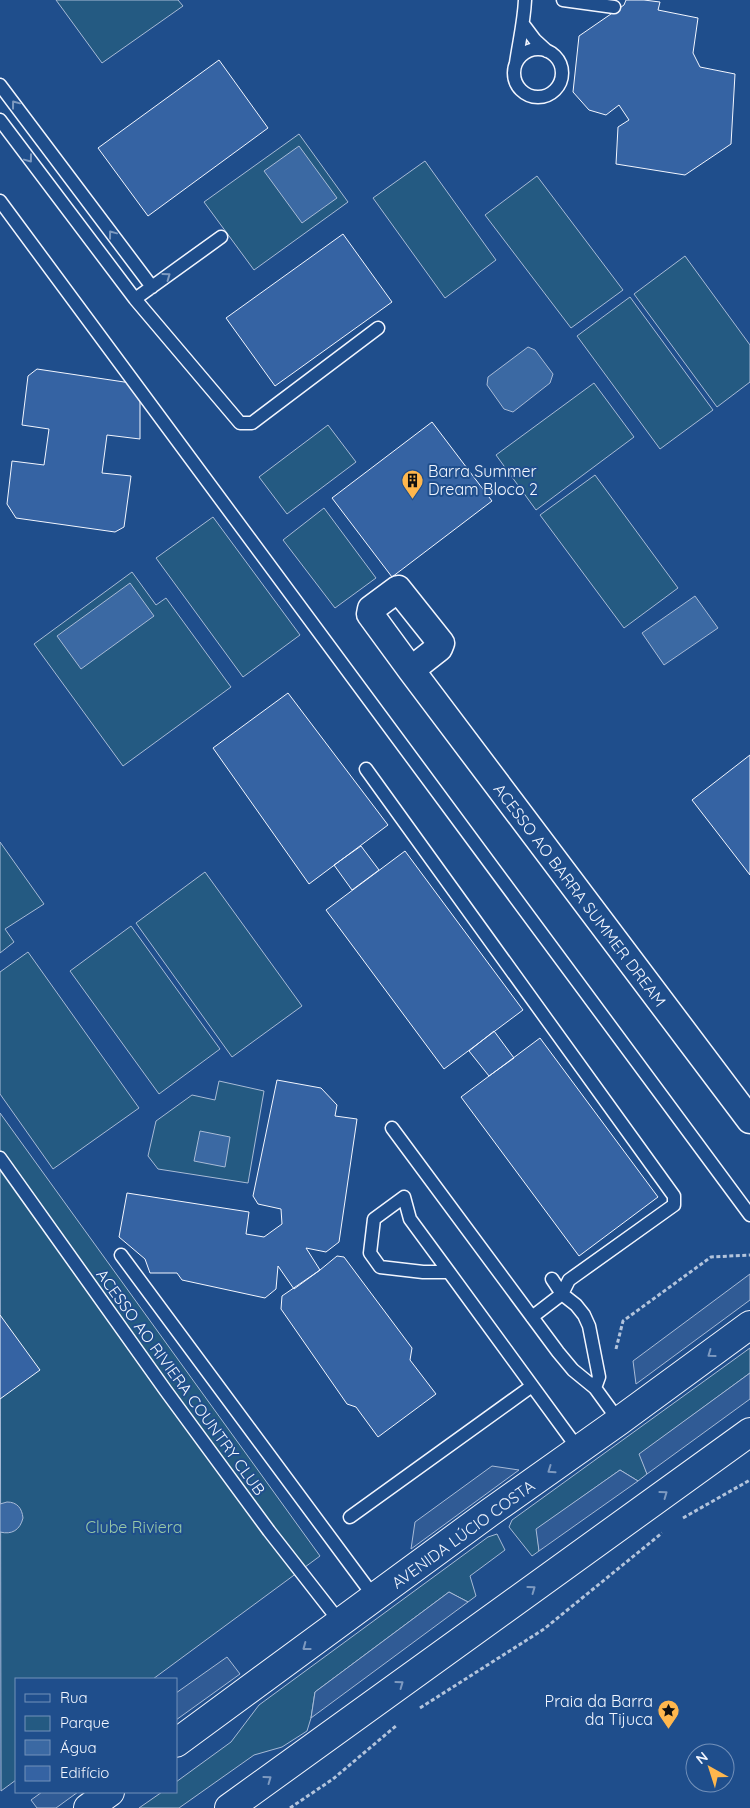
<svg xmlns="http://www.w3.org/2000/svg" width="750" height="1808" font-family="Quicksand,sans-serif">
<style>
.green{fill:#245a82;stroke:#a8bbd7}
.parking{fill:#305b95;stroke:#a8bbd7}
.water{fill:#3b69a3;stroke:#a8bbd7}
.building{fill:#3563a3;stroke:#f2f6ff}
.lines{fill:none;stroke-linecap:round;stroke-linejoin:round}
.lane-casing{stroke:#f2f6ff;stroke-width:15}
.street-casing{stroke:#f2f6ff;stroke-width:29}
.secondary-casing{stroke:#f2f6ff;stroke-width:30}
.path{stroke:#b3c4dc;stroke-width:3;stroke-dasharray:4 2.5;stroke-linecap:butt}
.lane{stroke:#1f4e8c;stroke-width:12}
.street{stroke:#1f4e8c;stroke-width:26}
.secondary{stroke:#1f4e8c;stroke-width:28}
.oneway{stroke:#7e9ac0}
.labels{text-anchor:middle;stroke-width:4;stroke-linejoin:round;paint-order:stroke}
.poi-label{font-size:16px;fill:#f2f6ff;stroke:#1f4e8c;text-anchor:start}
.street-label{font-size:16px;fill:#f2f6ff;stroke:#1f4e8c}
.park-label{font-size:16px;fill:#97c8a6;stroke:#1f4e8c}
</style>
<rect width="100%" height="100%" fill="#1f4e8c"/>
<path class="green" d="M 56,0 L 178,0 L 183,6 L 102,63 Z
M 299,134 L 348,202 L 254,270 L 204,202 Z
M 425,161 L 496,260 L 445,298 L 373,198 Z
M 537,176 L 623,290 L 571,328 L 485,215 Z
M 685,256 L 750,345 L 750,382 L 717,407 L 634,294 Z
M 630,297 L 713,410 L 660,449 L 577,336 Z
M 594,383 L 634,437 L 536,510 L 496,455 Z
M 328,425 L 356,462 L 287,514 L 259,477 Z
M 595,475 L 678,588 L 624,628 L 540,515 Z
M 324,508 L 376,578 L 335,608 L 283,540 Z
M 213,517 L 300,635 L 243,677 L 156,558 Z
M 132,572 L 156,605 L 166,598 L 231,687 L 123,766 L 34,644 Z
M 0,842 L 44,904 L 5,929 L 14,942 L 0,953 Z
M 205,872 L 302,1006 L 232,1057 L 136,923 Z
M 131,926 L 220,1049 L 159,1094 L 70,971 Z
M 28,952 L 139,1108 L 53,1169 L 0,1094 L 0,972 Z
M 219,1081 L 264,1091 L 248,1183 L 158,1169 L 148,1156 L 156,1121 L 192,1095 L 215,1100 Z
M 0,1113 L 320,1556 L 153,1679 L 16,1679 L 16,1780 L 1,1791 Z
M 750,1348 L 750,1373 L 640,1454 L 647,1474 L 638,1481 L 620,1470 L 537,1529 L 539,1551 L 532,1556 L 509,1527 L 512,1520 Z
M 497,1534 L 505,1550 L 470,1576 L 476,1596 L 468,1602 L 449,1592 L 315,1692 L 311,1718 L 307,1731 L 282,1747 L 254,1755 L 179,1808 L 139,1808 L 162,1792 L 176,1792 L 176,1782 L 231,1742 L 259,1705 L 488,1537 Z"/>
<path class="parking" d="M 750,1274 L 750,1300 L 636,1384 L 633,1361 Z
M 750,1373 L 750,1399 L 647,1474 L 639,1454 Z
M 492,1466 L 519,1470 L 411,1549 L 415,1522 Z
M 620,1470 L 638,1481 L 539,1551 L 536,1529 Z
M 449,1592 L 468,1602 L 311,1718 L 315,1692 Z
M 227,1657 L 240,1674 L 176,1720 L 176,1693 Z
M 42,1792 L 78,1792 L 56,1808 L 37,1808 L 31,1800 Z"/>
<path class="water" d="M 299,146 L 337,198 L 302,223 L 264,171 Z
M 528,347 L 535,350 L 553,374 L 550,383 L 513,412 L 504,409 L 487,385 L 488,377 Z
M 130,583 L 154,616 L 81,669 L 57,636 Z
M 695,596 L 718,628 L 664,665 L 642,633 Z
M 200,1131 L 230,1137 L 225,1167 L 194,1161 Z
M 7,1502 C 17,1502 22,1508 23,1518 C 20,1530 12,1535 0,1532 L 0,1504 Z"/>
<path class="building" d="M 626,0 L 644,0 L 660,2 L 658,10 L 698,18 L 693,53 L 700,67 L 735,74 L 731,144 L 685,175 L 616,164 L 618,127 L 629,120 L 619,105 L 606,115 L 589,110 L 573,92 L 579,36 L 624,5 Z
M 219,60 L 268,128 L 148,216 L 98,148 Z
M 343,234 L 392,302 L 275,386 L 226,318 Z
M 37,369 L 131,383 L 140,394 L 140,439 L 107,435 L 102,473 L 131,476 L 124,527 L 115,532 L 16,518 L 7,504 L 12,461 L 44,465 L 49,429 L 22,425 L 28,376 Z
M 432,422 L 492,501 L 392,577 L 332,498 Z
M 288,693 L 388,825 L 309,884 L 213,748 Z
M 750,755 L 750,875 L 692,800 Z
M 361,846 L 379,870 L 352,890 L 334,865 Z
M 405,851 L 523,1010 L 444,1069 L 326,910 Z
M 494,1031 L 514,1058 L 489,1076 L 469,1051 Z
M 540,1038 L 658,1197 L 579,1256 L 461,1097 Z
M 277,1080 L 321,1088 L 337,1105 L 335,1116 L 357,1119 L 339,1242 L 326,1252 L 306,1248 L 320,1270 L 294,1289 L 278,1266 L 276,1289 L 265,1298 L 182,1280 L 177,1273 L 150,1273 L 145,1259 L 119,1237 L 127,1193 L 249,1212 L 246,1234 L 264,1237 L 282,1224 L 281,1209 L 258,1204 L 253,1196 Z
M 337,1256 L 344,1257 L 412,1348 L 410,1360 L 436,1394 L 378,1437 L 356,1407 L 347,1404 L 281,1309 L 282,1296 L 320,1270 Z
M 0,1315 L 40,1370 L 0,1399 Z"/>
<g class="lines">
<defs>
<path id="lane" d="M 563,0 L 614,7
M 523,24 L 535,40 L 547,51
M514 73a24 24 0 1 1 48 0a24 24 0 1 1-48 0Z
M 516,63 C 519,42 524,22 525,0
M 0,85 L 152,287
M 0,120 L 135,299 L 221,237
M 0,201 L 750,1215
M 135,299 L 240,423 L 252,423 L 378,328
M 366,769 L 674,1196 L 674,1205 L 569,1280 L 562,1294 L 532,1317
M 392,1128 L 558,1352 L 573,1370 L 595,1388 L 619,1421
M 0,1158 L 166,1391 L 269,1531 L 340,1622
M 404,1197 L 410,1219 L 449,1272 L 423,1272 L 380,1267 L 370,1253 L 374,1219 Z
M 121,1255 L 375,1598
M 449,1272 L 579,1450
M 552,1279 L 562,1294 L 576,1305 L 584,1315 L 589,1326 L 599,1377 L 595,1388
M 350,1517 L 532,1386"/>
<path id="street" d="M 411,670 L 439,648 L 441,643 L 398,589 L 371,609 L 370,614 L 411,670 L 750,1120"/>
<path id="secondary" d="M 176,1743 L 489,1513 L 619,1421 L 750,1325
M 88,1808 L 110,1792
M 229,1808 L 750,1432"/>
</defs>
<use href="#lane" class="lane-casing"/>
<use href="#street" class="street-casing"/>
<use href="#secondary" class="secondary-casing"/>
<path class="path" d="M 616,1349 L 623,1321 L 711,1257 L 750,1255
M 683,1518 L 750,1480
M 420,1708 L 544,1629 L 662,1533
M 290,1808 L 333,1779 L 397,1725"/>
<use href="#lane" class="lane"/>
<use href="#street" class="street"/>
<use href="#secondary" class="secondary"/>
</g>
<defs><path id="oneway-chevron" d="M-2-3.5L2.5 0L-2 3.5" fill="none" stroke-width="1.6" stroke-linecap="round" stroke-linejoin="round" transform="scale(1.25)"/></defs>
<g class="oneway">
<use href="#oneway-chevron" transform="translate(15 104) rotate(-127)"/>
<use href="#oneway-chevron" transform="translate(29 159) rotate(53)"/>
<use href="#oneway-chevron" transform="translate(112 234) rotate(-127)"/>
<use href="#oneway-chevron" transform="translate(167 276) rotate(-36)"/>
<use href="#oneway-chevron" transform="translate(711 1354) rotate(144)"/>
<use href="#oneway-chevron" transform="translate(551 1470) rotate(145)"/>
<use href="#oneway-chevron" transform="translate(664 1494) rotate(-36)"/>
<use href="#oneway-chevron" transform="translate(532 1589) rotate(-36)"/>
<use href="#oneway-chevron" transform="translate(306 1647) rotate(143)"/>
<use href="#oneway-chevron" transform="translate(400 1684) rotate(-36)"/>
<use href="#oneway-chevron" transform="translate(268 1779) rotate(-36)"/>
</g>
<defs>
<symbol id="building-pin" viewBox="-11 -11 22 30"><path d="M0 17L-7.5 6A9.5 9.5 0 1 1 7.5 6Z" fill="#ffb74d" stroke="#1f4e8c"/><path d="M-4-6H4V6H1V3H-1V6H-4ZM-2.5-4.3h1.7v1.8h-1.7ZM.8-4.3h1.7v1.8H.8ZM-2.5-1h1.7V.8h-1.7ZM.8-1h1.7V.8H.8Z" fill="#111"/></symbol>
<symbol id="sight-pin" viewBox="-11 -11 22 30"><path d="M0 17L-7.5 6A9.5 9.5 0 1 1 7.5 6Z" fill="#ffb74d" stroke="#1f4e8c"/><path d="M0-6L1.8-2.2L6-1.7L2.9 1.2L3.7 5.4L0 3.3L-3.7 5.4L-2.9 1.2L-6-1.7L-1.8-2.2Z" fill="#111"/></symbol>
</defs>
<g fill-rule="evenodd">
<use href="#building-pin" x="400" y="468" width="25" height="34"/>
<use href="#sight-pin" x="656" y="1698" width="25" height="34"/>
</g>
<g class="labels">
<g class="poi-label">
<text x="428" y="477">Barra Summer<tspan x="428" dy="18">Dream Bloco 2</tspan></text>
<text x="653" y="1707" text-anchor="end">Praia da Barra<tspan x="653" dy="18">da Tijuca</tspan></text>
</g>
<g class="street-label">
<text transform="translate(580 895) rotate(53)" y="6">ACESSO AO BARRA SUMMER DREAM</text>
<text transform="translate(181 1382) rotate(54)" y="6">ACESSO AO RIVIERA COUNTRY CLUB</text>
<text transform="translate(463 1534) rotate(-36)" y="6">AVENIDA LÚCIO COSTA</text>
</g>
<g class="park-label">
<text x="134" y="1533">Clube Riviera</text>
</g>
</g>
<rect x="15" y="1678" width="162" height="115" fill="#1f4e8c" stroke="#7391ba"/>
<rect x="25" y="1694" width="25" height="8" fill="#1f4e8c" stroke="#7391ba"/>
<text x="60" y="1703" font-size="15" fill="#f2f6ff">Rua</text>
<rect x="25" y="1716" width="25" height="15" fill="#245a82" stroke="#7391ba"/>
<text x="60" y="1728" font-size="15" fill="#f2f6ff">Parque</text>
<rect x="25" y="1740" width="25" height="15" fill="#3b69a3" stroke="#7391ba"/>
<text x="60" y="1753" font-size="15" fill="#f2f6ff">Água</text>
<rect x="25" y="1766" width="25" height="15" fill="#3563a3" stroke="#7391ba"/>
<text x="60" y="1778" font-size="15" fill="#f2f6ff">Edifício</text>
<g transform="translate(710 1768) rotate(321)"><circle r="24" fill="#1f4e8c" stroke="#7391ba"/>
<path d="M0-4L9 19L0 12L-9 19Z" fill="#ffb74d"/>
<text y="-8" font-size="14" font-weight="bold" text-anchor="middle" fill="#f2f6ff">N</text>
</g>
</svg>
